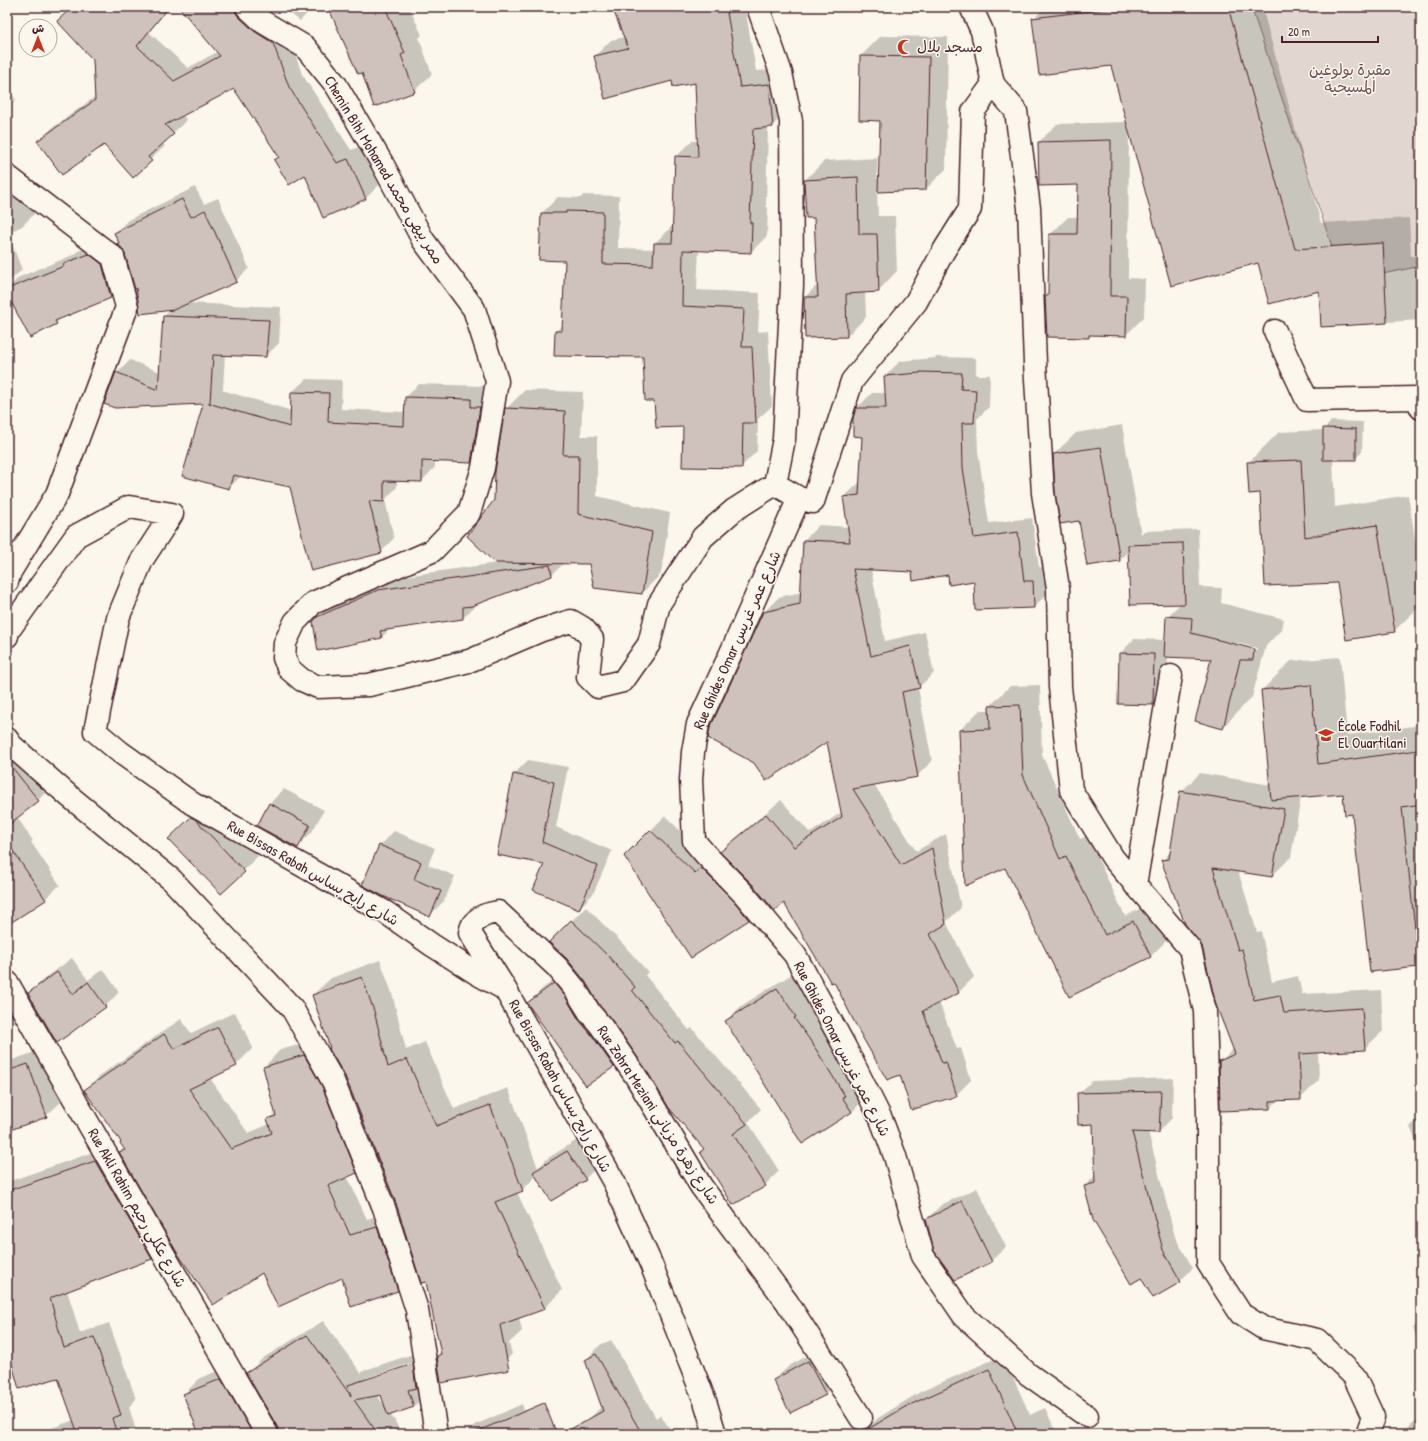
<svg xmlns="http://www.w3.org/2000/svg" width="1428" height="1441" font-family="'Patrick Hand','Playpen Sans Arabic',sans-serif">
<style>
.green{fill:#e2d7d0;stroke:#967b7e}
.shadow{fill:#0003;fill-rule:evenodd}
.building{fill:#cfc2bc;stroke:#4a1f2b}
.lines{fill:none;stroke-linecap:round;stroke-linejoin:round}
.minor-casing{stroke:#4a1f2b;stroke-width:25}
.minor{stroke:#fbf7ec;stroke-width:22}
.labels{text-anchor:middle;stroke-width:3;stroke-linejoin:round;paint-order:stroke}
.poi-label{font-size:15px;fill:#4a1f2b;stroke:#fbf7ec;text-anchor:start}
.park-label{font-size:15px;fill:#704d54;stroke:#fbf7ec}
.street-label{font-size:15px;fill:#4a1f2b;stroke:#fbf7ec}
</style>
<rect width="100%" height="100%" fill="#fbf7ec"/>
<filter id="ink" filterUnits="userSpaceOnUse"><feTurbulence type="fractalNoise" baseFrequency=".025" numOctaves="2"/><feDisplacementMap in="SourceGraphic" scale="8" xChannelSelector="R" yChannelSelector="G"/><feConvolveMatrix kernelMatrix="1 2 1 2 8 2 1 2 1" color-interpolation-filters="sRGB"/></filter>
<g filter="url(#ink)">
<path class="green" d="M 1251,7 L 1421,7 L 1421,266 L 1344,282 Z"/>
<path class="shadow" d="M 72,7 L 170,7 L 149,32 L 188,68 L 217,52 L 180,7 L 250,7 L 291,42 L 302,74 L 351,150 L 362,146 L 379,185 L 365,199 L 275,160 L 279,156 L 235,87 L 182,115 L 187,120 L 162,143 L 165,146 L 133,176 L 104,144 L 39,141 L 52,128 L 96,96 L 94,60 Z
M 282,7 L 313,7 L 300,21 Z
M 329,7 L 409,7 L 422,35 L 419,38 L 432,74 L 414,91 L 362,71 Z
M 613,7 L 745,7 L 756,71 L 785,69 L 789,110 L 772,126 L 768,127 L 766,207 L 768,207 L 767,236 L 751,252 L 699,249 L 697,290 L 760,293 L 758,332 L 768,331 L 772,406 L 758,419 L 757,451 L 741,467 L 684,426 L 655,400 L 644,356 L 556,331 L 564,324 L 566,260 L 542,213 L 558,197 L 581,198 L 583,195 L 619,196 L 618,248 L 655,249 L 655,243 L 671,227 L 673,227 L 676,157 L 692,141 L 699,141 L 696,82 L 673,80 L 595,56 L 611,40 L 625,37 Z
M 816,7 L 827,7 L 817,10 Z
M 1045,7 L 1262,7 L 1321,223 L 1409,218 L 1411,256 L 1421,256 L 1421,320 L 1322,326 L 1320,289 L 1258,262 L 1129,131 L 1128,278 L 1145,279 L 1144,317 L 1126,335 L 1093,334 L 1089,337 L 1048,336 L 1046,296 L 1049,293 L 1050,235 L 1068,217 L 1079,217 L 1079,184 L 1039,142 L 1057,124 L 1127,122 L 1111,65 L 1033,19 Z
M 881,36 L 948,37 L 946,169 L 926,189 L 877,191 L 878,216 L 895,216 L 897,271 L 878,291 L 865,291 L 866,317 L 847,336 L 805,297 L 818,284 L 815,217 L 805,180 L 824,161 L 877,158 L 877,179 L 879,179 L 881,120 L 861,56 Z
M 7,87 L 16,100 L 7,109 Z
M 7,177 L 17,178 L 34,214 L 22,226 L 8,233 L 22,270 L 7,283 Z
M 195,187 L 204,204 L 218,198 L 249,268 L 236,281 L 186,303 L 281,307 L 279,343 L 266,356 L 225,354 L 223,389 L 222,390 L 292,411 L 292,392 L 306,379 L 342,380 L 341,409 L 405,412 L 406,397 L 419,384 L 484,386 L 484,449 L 471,462 L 435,460 L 435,467 L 422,481 L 397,480 L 397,487 L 385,500 L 394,538 L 381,552 L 291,486 L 241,476 L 229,488 L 204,403 L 115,407 L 117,373 L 130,360 L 160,372 L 164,316 L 171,309 L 137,287 L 126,253 L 118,244 L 119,242 L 115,233 L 128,220 Z
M 102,242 L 124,284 L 111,297 L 63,316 L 56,323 L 7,292 L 7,290 L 19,277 L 73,255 L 78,251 Z
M 936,357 L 976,358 L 976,375 L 990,375 L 989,407 L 977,419 L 978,452 L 989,523 L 1032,518 L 1039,567 L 1048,566 L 1049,592 L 1034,607 L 976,609 L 975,580 L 949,574 L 871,569 L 885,641 L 925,632 L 934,673 L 918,688 L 932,761 L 917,776 L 874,784 L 916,851 L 946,834 L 961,908 L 946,922 L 974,977 L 959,992 L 939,1002 L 957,1049 L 961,1048 L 971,1080 L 956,1095 L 901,1074 L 834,980 L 785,901 L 753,884 L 722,852 L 737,837 L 781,800 L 810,833 L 842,812 L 828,741 L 764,612 L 779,597 L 802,592 L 804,540 L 819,525 L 849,527 L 844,497 L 860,482 L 863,436 L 857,408 L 872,393 L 886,393 L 885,376 L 900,361 L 935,358 Z
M 525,390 L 583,392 L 581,436 L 597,436 L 597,496 L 670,513 L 661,574 L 642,593 L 589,563 L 564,563 L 552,575 L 475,603 L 475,606 L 463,618 L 390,629 L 382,637 L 314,622 L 331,604 L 391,578 L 497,563 L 495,500 L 506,409 Z
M 1331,421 L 1363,422 L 1362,452 L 1355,459 L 1333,459 L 1335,507 L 1408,495 L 1421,574 L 1421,605 L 1394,631 L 1338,582 L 1261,492 L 1248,463 L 1279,432 L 1324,430 Z
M 1122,425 L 1141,534 L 1144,531 L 1198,529 L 1200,587 L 1222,588 L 1221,603 L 1284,619 L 1282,629 L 1266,646 L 1252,697 L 1222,728 L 1212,658 L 1168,656 L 1167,689 L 1153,704 L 1120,654 L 1134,639 L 1166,640 L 1167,617 L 1181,603 L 1129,550 L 1120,560 L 1080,520 L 1054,454 L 1076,433 ZM 1237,643 L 1257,648 L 1256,650 L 1237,645 Z
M 1340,657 L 1347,735 L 1421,725 L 1421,964 L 1419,966 L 1353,813 L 1343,793 L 1301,796 L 1291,857 L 1272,876 L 1238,871 L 1257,932 L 1261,931 L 1272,982 L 1298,976 L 1302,994 L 1381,990 L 1383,1031 L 1364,1049 L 1318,1052 L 1319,1080 L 1300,1099 L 1278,1100 L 1270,1108 L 1220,1062 L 1234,1048 L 1203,945 L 1162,861 L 1171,851 L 1181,792 L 1200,773 L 1271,785 L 1262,690 L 1291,661 Z
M 1040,685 L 1042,755 L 1080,839 L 1087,836 L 1125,916 L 1154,902 L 1170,937 L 1150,957 L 1069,996 L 960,730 L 980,710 L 990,710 L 990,706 L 1010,686 Z
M 7,736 L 52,786 L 38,800 L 17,817 L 33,841 L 31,842 L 60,885 L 45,899 L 7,920 Z
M 528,760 L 568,767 L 556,827 L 612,851 L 593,894 L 578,909 L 546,864 L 514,774 Z
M 284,789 L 324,810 L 312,832 L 297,847 L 269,804 Z
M 206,803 L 211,806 L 258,856 L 221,892 L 184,824 Z
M 665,816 L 710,859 L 763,905 L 749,919 L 691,957 L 625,856 Z
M 394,831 L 435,848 L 428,865 L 455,876 L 444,901 L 430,915 L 380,846 Z
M 586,907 L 622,943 L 648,972 L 645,975 L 689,1030 L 692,1028 L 761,1109 L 748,1122 L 779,1171 L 765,1185 L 701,1152 L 704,1149 L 586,981 L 567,958 L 550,942 Z
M 72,958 L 88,980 L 103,969 L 119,992 L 105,1007 L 29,993 L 44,979 Z
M 380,960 L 392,993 L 406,1050 L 425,1042 L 454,1109 L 508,1088 L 538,1168 L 548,1158 L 582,1137 L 600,1164 L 585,1179 L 552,1200 L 536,1176 L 522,1190 L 517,1192 L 562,1290 L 545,1308 L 519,1317 L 522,1331 L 509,1343 L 512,1354 L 495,1372 L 438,1356 L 441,1352 L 427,1280 L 313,995 L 331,978 Z
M 569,970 L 628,1051 L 613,1066 L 587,1084 L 528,1003 L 543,988 Z
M 792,974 L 810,1002 L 809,1003 L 826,1028 L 866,1097 L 852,1112 L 726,1021 L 741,1006 Z
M 235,1012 L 253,1048 L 236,1065 L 210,1078 L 248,1133 L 270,1124 L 268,1120 L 276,1112 L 264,1067 L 280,1050 L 321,1039 L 373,1156 L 356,1173 L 347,1176 L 367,1219 L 394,1211 L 414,1274 L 397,1290 L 342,1277 L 263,1272 L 121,1153 L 125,1148 L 122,1142 L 86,1090 L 102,1074 L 181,1019 L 191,1033 Z
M 43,1049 L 62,1101 L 46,1116 L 7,1130 L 7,1062 Z
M 1173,1078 L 1172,1118 L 1159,1132 L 1148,1131 L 1175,1237 L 1193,1268 L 1180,1281 L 1085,1186 L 1095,1176 L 1094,1123 L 1078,1094 L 1092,1081 Z
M 1421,1116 L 1421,1153 L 1410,1127 Z
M 111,1146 L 167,1243 L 151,1258 L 67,1290 L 80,1333 L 109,1323 L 136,1399 L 129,1407 L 137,1434 L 36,1434 L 74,1420 L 58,1376 L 7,1343 L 7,1182 Z
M 977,1188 L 1006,1247 L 991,1261 L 927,1219 L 941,1205 Z
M 1421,1320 L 1421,1354 L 1413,1328 Z
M 323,1321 L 361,1373 L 365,1370 L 428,1349 L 429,1391 L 414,1406 L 390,1414 L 395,1421 L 401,1434 L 200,1434 L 184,1394 L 200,1378 L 236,1364 L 277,1430 L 280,1431 L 248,1373 L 263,1358 ZM 417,1361 L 418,1363 L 366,1380 L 366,1378 ZM 382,1394 L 386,1408 L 377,1395 Z
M 611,1340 L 656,1418 L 660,1415 L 674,1434 L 596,1434 L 587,1421 L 602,1406 L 586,1360 L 600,1345 Z
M 823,1347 L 840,1379 L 825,1394 L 774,1380 L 789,1366 Z
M 1003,1355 L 1030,1415 L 1045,1408 L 1057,1434 L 865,1434 L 864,1432 L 878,1418 L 920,1392 Z
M 522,1404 L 531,1434 L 465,1434 L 475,1425 Z
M 1421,1419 L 1421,1434 L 1401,1434 L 1413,1423 Z"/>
<path class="building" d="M 72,7 L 169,7 L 137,46 L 174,81 L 220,56 L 179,7 L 235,7 L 235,11 L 238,16 L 254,31 L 273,43 L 289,87 L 337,163 L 348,159 L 366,199 L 323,218 L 305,175 L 289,185 L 274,160 L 279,157 L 234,89 L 165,125 L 174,134 L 148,157 L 152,161 L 133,178 L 104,145 L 62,175 L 37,141 L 95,100 L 93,60 L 57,21 Z
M 328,7 L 385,7 L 405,53 L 401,55 L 415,92 L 374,107 L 362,73 L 358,74 Z
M 612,7 L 726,7 L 740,87 L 769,84 L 773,127 L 753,129 L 750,223 L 752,223 L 751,253 L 683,250 L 682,306 L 744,309 L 742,347 L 752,347 L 756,423 L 743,423 L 742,468 L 682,467 L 683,427 L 656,428 L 654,401 L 645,401 L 643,357 L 554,356 L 555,331 L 562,331 L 565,261 L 539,260 L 541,213 L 566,213 L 566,211 L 603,212 L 603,264 L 653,265 L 654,243 L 672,243 L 675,156 L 698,157 L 695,83 L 673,87 L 672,81 L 605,99 L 594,56 L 628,48 Z
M 1122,7 L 1228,7 L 1295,249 L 1383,243 L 1387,323 L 1321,327 L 1319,291 L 1269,304 L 1258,263 L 1171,286 L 1111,66 L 1039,75 L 1032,18 Z
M 860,56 L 929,57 L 926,190 L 878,192 L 880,121 L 859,120 Z
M 1111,140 L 1110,296 L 1127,296 L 1126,336 L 1089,335 L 1089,338 L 1047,337 L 1045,296 L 1048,296 L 1049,234 L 1077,234 L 1078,185 L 1039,186 L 1038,142 Z
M 858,177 L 859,234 L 877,234 L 879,292 L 846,294 L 847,337 L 805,338 L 804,297 L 818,297 L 814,218 L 806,218 L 804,180 Z
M 182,199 L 191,217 L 205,210 L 237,282 L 173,310 L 140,314 L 136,288 L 135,289 L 125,254 L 121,247 L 116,244 L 119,243 L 114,233 Z
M 89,254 L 102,264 L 111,298 L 55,321 L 57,324 L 30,338 L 7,294 L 7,289 L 64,266 L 63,264 Z
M 163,316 L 269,320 L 266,357 L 213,355 L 210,403 L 208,403 L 290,427 L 291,392 L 329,393 L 328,422 L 404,426 L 405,397 L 471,399 L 471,407 L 480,407 L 471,463 L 422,461 L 422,482 L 384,481 L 384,502 L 369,501 L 382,553 L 311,571 L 290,487 L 233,475 L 229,489 L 182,476 L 203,404 L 115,408 L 104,404 L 116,372 L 158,390 Z
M 920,372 L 962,373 L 961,389 L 976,390 L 974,423 L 962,423 L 963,468 L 974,538 L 1018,532 L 1024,581 L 1033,581 L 1034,608 L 975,610 L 974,581 L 949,585 L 948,575 L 913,581 L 912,572 L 853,569 L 871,656 L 910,646 L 920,688 L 902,692 L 918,777 L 853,789 L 901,865 L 932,848 L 946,924 L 930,934 L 959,993 L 923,1011 L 942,1063 L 946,1062 L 957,1096 L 911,1110 L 900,1075 L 887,1080 L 860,1033 L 834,982 L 831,983 L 784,903 L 775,911 L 752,884 L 720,852 L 766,814 L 794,847 L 842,817 L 827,742 L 766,781 L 754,763 L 708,738 L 710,728 L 763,612 L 800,604 L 803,540 L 850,542 L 843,497 L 859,495 L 862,437 L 853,436 L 853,418 L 856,408 L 886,408 L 884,376 L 920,373 Z
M 505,408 L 565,411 L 563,455 L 579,455 L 578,514 L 652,532 L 642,594 L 594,588 L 589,564 L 495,563 L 467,536 L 494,500 L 495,472 Z
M 1323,428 L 1356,429 L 1356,460 L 1323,460 Z
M 1101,447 L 1120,561 L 1087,566 L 1079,521 L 1060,524 L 1055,492 L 1053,454 Z
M 1301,460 L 1305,537 L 1377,525 L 1395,632 L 1346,640 L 1337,583 L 1265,586 L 1260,493 L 1249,494 L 1247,462 Z
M 1183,543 L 1185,604 L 1130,605 L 1128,545 Z
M 550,565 L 552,576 L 472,606 L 463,607 L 463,619 L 380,631 L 382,638 L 318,651 L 313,622 L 317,617 L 378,590 Z
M 1166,616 L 1192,618 L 1191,633 L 1254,649 L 1253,660 L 1240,660 L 1223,729 L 1195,721 L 1211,659 L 1164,657 Z
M 1119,653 L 1154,654 L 1153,705 L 1118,704 Z
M 1311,685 L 1318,764 L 1418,750 L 1421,768 L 1421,804 L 1402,807 L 1419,967 L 1370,972 L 1352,814 L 1345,815 L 1343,794 L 1271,800 L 1261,690 Z
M 1020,705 L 1023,775 L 1060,859 L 1066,856 L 1105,935 L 1133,921 L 1151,957 L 1069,997 L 1005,868 L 965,886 L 959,730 L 990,729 L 989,706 Z
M 7,761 L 39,801 L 7,826 Z
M 513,774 L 554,782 L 542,842 L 598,866 L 579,910 L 533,890 L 544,864 L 497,855 Z
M 1180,791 L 1284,809 L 1272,877 L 1213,868 L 1238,950 L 1242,949 L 1254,1000 L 1280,995 L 1284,1013 L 1362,1008 L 1365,1050 L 1299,1054 L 1301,1100 L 1270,1101 L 1270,1109 L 1220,1111 L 1219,1061 L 1235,1054 L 1216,1005 L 1202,946 L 1185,924 L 1161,860 L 1169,859 Z
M 269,803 L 310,825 L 298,848 L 257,826 Z
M 191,817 L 196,820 L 245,872 L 221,894 L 168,839 Z
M 650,830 L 695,873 L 701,868 L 734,901 L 749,920 L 691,958 L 624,856 Z
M 7,842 L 46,900 L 7,925 Z
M 379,845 L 421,862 L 414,879 L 441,891 L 430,917 L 383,896 L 362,885 Z
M 571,920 L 609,957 L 635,987 L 632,990 L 675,1043 L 678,1041 L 747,1124 L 733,1134 L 766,1186 L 733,1205 L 700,1152 L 704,1149 L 669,1108 L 645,1068 L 611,1019 L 600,1006 L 585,981 L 567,959 L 549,942 Z
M 57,972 L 73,994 L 88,982 L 106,1007 L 57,1043 L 28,993 Z
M 362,977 L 374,1011 L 388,1067 L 407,1059 L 436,1126 L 490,1105 L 523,1191 L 495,1202 L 545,1309 L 500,1325 L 509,1370 L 441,1383 L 437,1356 L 441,1354 L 426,1282 L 421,1283 L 396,1203 L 345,1076 L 329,1049 L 330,1048 L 312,995 Z
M 554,983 L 565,996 L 579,1020 L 591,1034 L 614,1067 L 586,1086 L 527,1003 Z
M 777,988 L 796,1017 L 794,1018 L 812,1043 L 845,1096 L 842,1097 L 852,1112 L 802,1144 L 725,1021 Z
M 218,1027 L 237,1066 L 189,1089 L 231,1149 L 272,1133 L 267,1119 L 276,1116 L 263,1067 L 304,1055 L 322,1086 L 357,1173 L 328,1186 L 350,1235 L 377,1227 L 398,1291 L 351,1307 L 342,1278 L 278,1307 L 262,1273 L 213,1305 L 176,1251 L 119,1152 L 125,1150 L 120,1143 L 121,1142 L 84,1090 L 164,1034 L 174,1049 Z
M 28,1064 L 47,1117 L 7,1131 L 7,1071 Z
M 1161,1091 L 1159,1133 L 1132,1132 L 1163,1250 L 1181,1282 L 1153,1298 L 1141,1278 L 1131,1284 L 1093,1220 L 1084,1186 L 1095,1183 L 1093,1124 L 1078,1125 L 1077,1093 Z
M 567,1151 L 586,1180 L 551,1201 L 533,1172 Z
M 95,1161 L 152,1259 L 50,1298 L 64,1348 L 94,1337 L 121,1415 L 112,1418 L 117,1434 L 78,1434 L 58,1378 L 19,1389 L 7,1346 L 7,1191 Z
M 962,1201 L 992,1262 L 955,1280 L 934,1251 L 926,1219 Z
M 307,1335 L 351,1396 L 348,1385 L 413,1364 L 416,1388 L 408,1390 L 414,1407 L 388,1416 L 381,1395 L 354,1400 L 378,1434 L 279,1434 L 278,1428 L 246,1373 Z
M 596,1354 L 642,1434 L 562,1434 L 603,1411 L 585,1360 Z
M 808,1361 L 826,1395 L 790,1413 L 773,1380 Z
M 989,1369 L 1018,1434 L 860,1434 L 905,1407 Z
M 221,1379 L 253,1434 L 199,1434 L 183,1394 Z
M 544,1403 L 557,1434 L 471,1434 Z"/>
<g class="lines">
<defs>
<path id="minor" d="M 247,7 L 263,22 L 305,47 L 336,85 L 382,163 L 423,240 L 474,309 L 497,381 L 483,468 L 469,513 L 432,551 L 313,603 L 295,622 L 285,643 L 284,658 L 289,669 L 302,680 L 318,687 L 369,685 L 469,661 L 542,630 L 571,621 L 583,628 L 592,639 L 588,677 L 598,687 L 623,681 L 649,644 L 659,604 L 703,537 L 734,510 L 775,484
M 758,7 L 781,73 L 791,121 L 792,285 L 784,439 L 775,484 L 799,498 L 813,502 L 852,381 L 916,302 L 943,252 L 970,209 L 973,112 L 993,84 L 1016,111 L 1029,208 L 1035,363 L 1043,493 L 1058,588 L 1060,687 L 1071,790 L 1113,858 L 1190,949 L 1205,1011 L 1208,1113 L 1208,1263 L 1241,1314 L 1263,1328 L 1317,1340 L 1354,1376 L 1373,1417 L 1367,1434
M 971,7 L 982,31 L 993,84
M 7,176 L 113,257 L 127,307 L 57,494 L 10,572 L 7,582
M 1275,331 L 1307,400 L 1417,398 L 1421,408
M 799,498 L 735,644 L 698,724 L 693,752 L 691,780 L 694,841 L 706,855 L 743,893 L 795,955 L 845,1047 L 881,1119 L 895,1156 L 923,1256 L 964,1316 L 1028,1374 L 1087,1416
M 7,636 L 8,631 L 76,536 L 129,507 L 172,514 L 142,560 L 118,618 L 95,731 L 120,752 L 193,804 L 385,912 L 432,945 L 476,973 L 505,989 L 614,1182 L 651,1264 L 705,1401 L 715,1434
M 7,739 L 11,745 L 69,796 L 172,880 L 292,1008 L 333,1081 L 384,1208 L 417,1310 L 436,1434
M 1135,885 L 1171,676
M 7,982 L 267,1434
M 504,987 L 470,933 C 472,918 485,914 498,912 L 557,967 L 575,989 L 590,1013 L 601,1026 L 635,1075 L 701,1186 L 787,1302 L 861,1418"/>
</defs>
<use href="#minor" class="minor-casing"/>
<use href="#minor" class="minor"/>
</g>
</g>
<defs>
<symbol id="mosque-bare" viewBox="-9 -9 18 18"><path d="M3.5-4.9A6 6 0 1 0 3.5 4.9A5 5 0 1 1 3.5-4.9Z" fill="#c8321e" stroke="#fbf7ec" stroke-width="2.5" paint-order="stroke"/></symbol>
<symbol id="school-bare" viewBox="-9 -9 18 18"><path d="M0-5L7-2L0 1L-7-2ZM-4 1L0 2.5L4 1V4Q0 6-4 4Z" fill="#c8321e" stroke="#fbf7ec" stroke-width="2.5" paint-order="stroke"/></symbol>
</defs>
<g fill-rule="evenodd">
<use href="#mosque-bare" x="894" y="36" width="22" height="22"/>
<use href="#school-bare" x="1315" y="724" width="22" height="22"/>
</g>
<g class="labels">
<g class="poi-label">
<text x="917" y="52">مسجد بلال</text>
<text x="1338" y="731">École Fodhil<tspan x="1338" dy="17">El Ouartilani</tspan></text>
</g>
<g class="park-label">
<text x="1350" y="75">مقبرة بولوغين<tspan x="1350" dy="17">المسيحية</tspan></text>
</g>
<g class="street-label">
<text transform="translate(384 170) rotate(59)" y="5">Chemin Bihi Mohamed ممر بيهي محمد</text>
<text transform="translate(737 640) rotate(-66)" y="5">Rue Ghides Omar شارع عمر غريس</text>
<text transform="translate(313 873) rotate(30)" y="5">Rue Bissas Rabah شارع رابح بساس</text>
<text transform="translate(842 1049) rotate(63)" y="5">Rue Ghides Omar شارع عمر غريس</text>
<text transform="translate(560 1086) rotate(61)" y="5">Rue Bissas Rabah شارع رابح بساس</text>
<text transform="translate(658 1115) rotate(57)" y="5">Rue Zohra Meziani شارع زهرة مزياني</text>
<text transform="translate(137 1208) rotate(60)" y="5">Rue Akli Rahim شارع عكلي رحيم</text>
</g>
</g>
<rect width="1428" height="1441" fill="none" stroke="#fbf7ec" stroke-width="24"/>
<rect x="12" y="12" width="1404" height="1417" fill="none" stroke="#4a1f2b" stroke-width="1.5" filter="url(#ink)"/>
<g transform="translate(38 38)"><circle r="19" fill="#fbf7ec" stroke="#b4a19f"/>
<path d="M0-3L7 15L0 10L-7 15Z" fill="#c8321e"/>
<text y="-6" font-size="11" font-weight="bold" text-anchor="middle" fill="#4a1f2b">ش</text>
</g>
<path d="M1282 36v6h96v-6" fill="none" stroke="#4a1f2b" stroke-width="2"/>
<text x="1288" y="36" font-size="12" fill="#4a1f2b" stroke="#fbf7ec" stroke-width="3" paint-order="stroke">20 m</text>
</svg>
